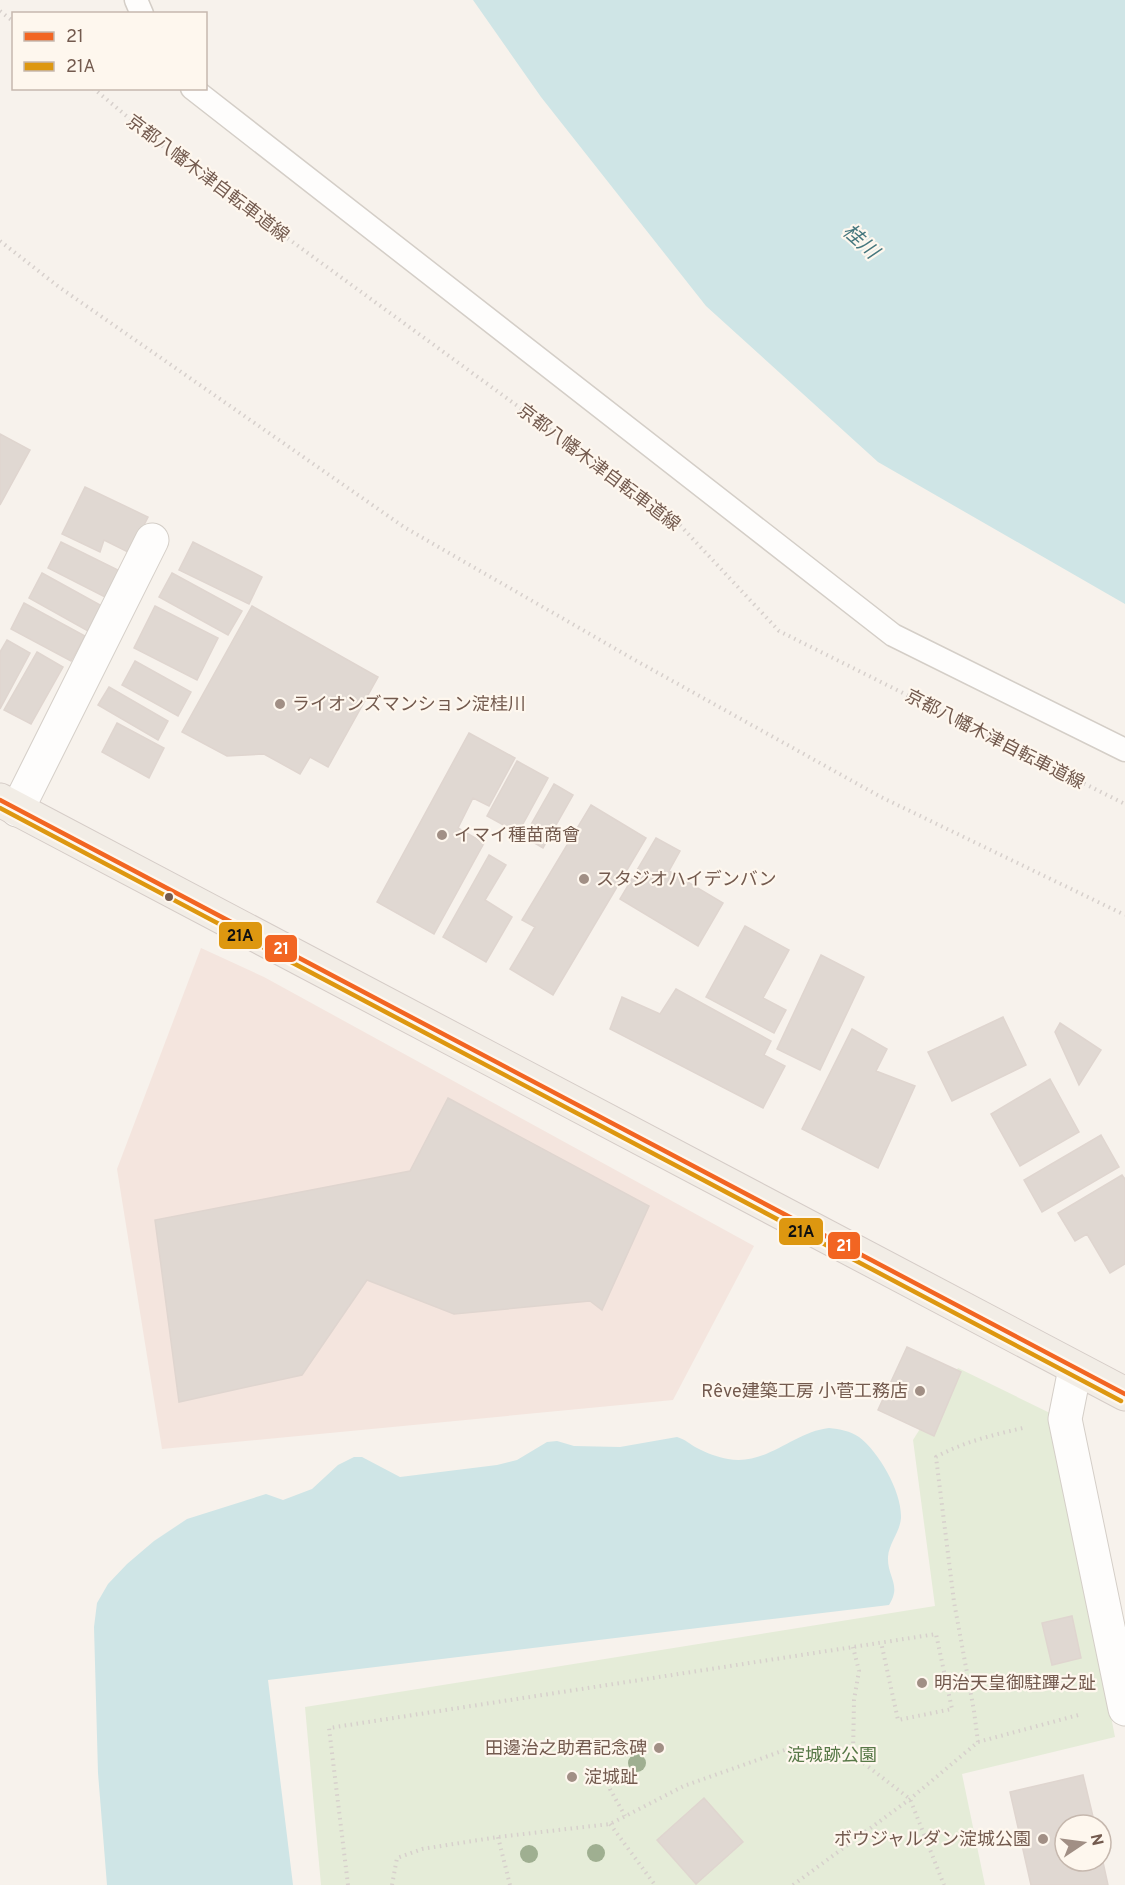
<svg xmlns="http://www.w3.org/2000/svg" width="1125" height="1885" font-family="Overpass,'Noto Sans JP',sans-serif">
<style>
.commercial{fill:#f4e5de}
.green{fill:#e5ecd8}
.water{fill:#cfe5e6}
.building{fill:#e0d8d2;stroke:#dfd5cf;stroke-width:1.5}
.lines{fill:none;stroke-linecap:round;stroke-linejoin:round}
.lane-casing{stroke:#d4cec7;stroke-width:25}
.street-casing{stroke:#d4cec7;stroke-width:35}
.primary-casing{stroke:#d5ccc7;stroke-width:35}
.path{stroke:#d7d0cc;stroke-width:4;stroke-dasharray:1.5 4.5;stroke-linecap:butt}
.lane{stroke:#fefdfc;stroke-width:22}
.street{stroke:#fefdfc;stroke-width:33}
.primary{stroke:#f2ede6;stroke-width:33}
.bus-1-casing{stroke:#fef7ee;stroke-width:9}
.bus-2-casing{stroke:#fef7ee;stroke-width:9}
.bus-1{stroke:#f26522;stroke-width:4.5}
.bus-2{stroke:#dd9710;stroke-width:4.5}
.tree{fill:#9faf91}
.poi-dot{fill:#a18f85;stroke:#fef7ee;stroke-width:2}
.bus-dot{fill:#735a4e;stroke:#fef7ee;stroke-width:2}
.labels{text-anchor:middle;stroke-width:4.5;stroke-linejoin:round;paint-order:stroke}
.street-label{font-size:18px;fill:#735a4e;stroke:#fef7ee}
.poi-label{font-size:18px;fill:#735a4e;stroke:#fef7ee;text-anchor:start}
.park-label{font-size:18px;fill:#577847;stroke:#fef7ee}
.water-label{font-size:20px;font-style:italic;fill:#46777e;stroke:#fef7ee}
.line-badge{stroke:#fef7ee;stroke-width:2}
.badge-label{font-size:16px;text-anchor:middle;font-weight:bold;fill:#fff}
.pale-badge-label{font-size:16px;text-anchor:middle;font-weight:bold;fill:#111}
</style>
<rect width="100%" height="100%" fill="#f7f2ec"/>
<path class="commercial" d="M 201,948 L 264,977 L 754,1246 L 673,1400 L 162,1449 L 117,1169 Z"/>
<path class="green" d="M 958,1368 L 1052,1414 L 1115,1737 L 962,1774 L 985,1885 L 321,1885 L 305,1707 L 935,1606 L 913,1440 Z"/>
<path class="water" d="M 473,0 L 1125,0 L 1125,604 L 878,462 L 706,306 L 541,97 Z
M 829,1428 C 840,1429 850,1431 859,1437 C 879,1452 902,1492 901,1518 C 900,1532 889,1543 888,1557 C 887,1577 902,1585 889,1605 L 268,1680 L 293,1885 L 107,1885 L 98,1773 L 94,1627 L 97,1603 L 108,1584 L 127,1564 L 154,1541 L 187,1519 L 266,1494 L 283,1500 L 312,1489 L 338,1465 L 354,1457 L 362,1457 L 400,1477 L 497,1465 L 517,1460 L 547,1442 L 557,1441 L 574,1446 L 620,1447 L 677,1437 C 687,1440 689,1444 697,1448 C 706,1453 718,1457 728,1459 C 767,1466 793,1432 829,1428 Z"/>
<path class="building" d="M 0,434 L 30,450 L 0,505 Z
M 85,487 L 148,517 L 130,553 L 104,540 L 100,552 L 62,534 Z
M 61,542 L 120,571 L 107,598 L 48,568 Z
M 193,542 L 262,577 L 249,604 L 179,570 Z
M 42,573 L 102,606 L 88,631 L 29,598 Z
M 172,573 L 242,611 L 228,635 L 159,597 Z
M 24,603 L 85,636 L 71,661 L 11,629 Z
M 155,606 L 218,638 L 197,680 L 134,648 Z
M 252,606 L 378,677 L 328,767 L 310,757 L 300,774 L 264,754 L 227,756 L 182,732 Z
M 7,640 L 30,653 L 0,709 L 0,652 Z
M 37,652 L 63,667 L 31,724 L 4,710 Z
M 135,661 L 191,692 L 178,716 L 122,685 Z
M 109,687 L 168,721 L 158,740 L 98,705 Z
M 117,723 L 164,748 L 149,778 L 102,752 Z
M 469,733 L 515,758 L 489,806 L 473,798 L 458,828 L 484,843 L 434,934 L 377,902 Z
M 517,761 L 548,778 L 518,833 L 487,816 Z
M 554,784 L 573,795 L 543,848 L 524,837 Z
M 591,805 L 646,838 L 553,995 L 510,969 L 535,927 L 522,920 Z
M 656,838 L 680,851 L 669,871 L 723,903 L 698,946 L 620,899 Z
M 489,855 L 506,865 L 485,900 L 512,917 L 486,962 L 443,937 Z
M 745,926 L 789,950 L 763,998 L 786,1010 L 774,1033 L 706,997 Z
M 821,955 L 864,977 L 820,1070 L 777,1049 Z
M 676,989 L 771,1041 L 764,1055 L 785,1066 L 763,1108 L 610,1029 L 622,997 L 660,1014 Z
M 1003,1017 L 1026,1065 L 952,1101 L 928,1052 Z
M 1060,1023 L 1101,1050 L 1079,1085 L 1055,1032 Z
M 852,1029 L 887,1049 L 876,1071 L 915,1086 L 878,1168 L 802,1129 Z
M 1050,1079 L 1079,1132 L 1020,1166 L 991,1114 Z
M 448,1098 L 649,1206 L 602,1310 L 590,1301 L 454,1314 L 367,1280 L 302,1375 L 179,1402 L 155,1220 L 410,1171 Z
M 1101,1135 L 1119,1167 L 1042,1212 L 1024,1180 Z
M 1122,1175 L 1125,1179 L 1125,1264 L 1110,1273 L 1087,1234 L 1075,1241 L 1058,1213 Z
M 907,1347 L 961,1372 L 934,1436 L 878,1410 Z
M 1072,1616 L 1081,1658 L 1052,1665 L 1042,1623 Z
M 1083,1775 L 1095,1825 L 1065,1825 L 1065,1861 L 1101,1861 L 1101,1853 L 1108,1885 L 1031,1885 L 1010,1792 Z
M 704,1798 L 743,1842 L 696,1884 L 657,1840 Z"/>
<g class="lines">
<defs>
<path id="lane" d="M 136,0 L 142,14
M 192,88 L 893,635 L 1125,750"/>
<path id="street" d="M 17,810 L 152,540
M 1075,1369 L 1065,1419 L 1125,1709"/>
<path id="primary" d="M 0,800 L 1125,1394"/>
</defs>
<use href="#lane" class="lane-casing"/>
<use href="#street" class="street-casing"/>
<use href="#primary" class="primary-casing"/>
<path class="path" d="M 0,11 L 14,22
M 93,88 L 172,154 L 678,523 L 779,631 L 1125,804
M 0,241 L 59,287 L 404,527 L 633,659 L 881,797 L 1125,915
M 978,1742 L 974,1711 L 954,1602 L 936,1457 C 963,1442 993,1435 1023,1428
M 853,1755 L 854,1700 L 859,1671 L 853,1647
M 608,1777 L 610,1789 L 625,1816
M 610,1824 L 655,1885
M 498,1837 L 510,1885
M 348,1885 L 329,1728 L 853,1647 L 936,1634 L 952,1709 L 898,1720 L 881,1642
M 392,1885 L 397,1858 L 422,1849 L 498,1837 L 610,1824 L 684,1786 L 785,1750 L 820,1750 L 853,1755 L 910,1799 L 944,1885
M 793,1885 L 910,1799 L 978,1742 L 1082,1714"/>
<use href="#lane" class="lane"/>
<use href="#street" class="street"/>
<use href="#primary" class="primary"/>
<defs>
<path id="bus-1" d="M 0,800 L 1125,1394"/>
<path id="bus-2" d="M 0,808 L 1121,1401"/>
</defs>
<use href="#bus-1" class="bus-1-casing"/>
<use href="#bus-2" class="bus-2-casing"/>
<use href="#bus-1" class="bus-1"/>
<use href="#bus-2" class="bus-2"/>
</g>
<g class="tree">
<circle cx="637" cy="1763" r="9"/>
<circle cx="596" cy="1853" r="9"/>
<circle cx="529" cy="1854" r="9"/>
</g>
<g class="poi-dot">
<circle cx="280" cy="704" r="6"/>
<circle cx="442" cy="835" r="6"/>
<circle cx="584" cy="879" r="6"/>
<circle cx="920" cy="1391" r="6"/>
<circle cx="922" cy="1683" r="6"/>
<circle cx="659" cy="1748" r="6"/>
<circle cx="572" cy="1777" r="6"/>
<circle cx="1043" cy="1839" r="6"/>
</g>
<circle class="bus-dot" cx="169" cy="897" r="5"/>
<g class="labels">
<g class="street-label">
<text transform="translate(208 178) rotate(37)" y="6">京都八幡木津自転車道線</text>
<text transform="translate(599 467) rotate(37)" y="6">京都八幡木津自転車道線</text>
<text transform="translate(995 739) rotate(27)" y="6">京都八幡木津自転車道線</text>
</g>
<g class="poi-label">
<text x="292" y="710">ライオンズマンション淀桂川</text>
<text x="454" y="841">イマイ種苗商會</text>
<text x="596" y="885">スタジオハイデンバン</text>
<text x="908" y="1397" text-anchor="end">Rêve建築工房 小菅工務店</text>
<text x="934" y="1689">明治天皇御駐蹕之趾</text>
<text x="647" y="1754" text-anchor="end">田邊治之助君記念碑</text>
<text x="584" y="1783">淀城趾</text>
<text x="1031" y="1845" text-anchor="end">ボウジャルダン淀城公園</text>
</g>
<g class="park-label">
<text x="832" y="1761">淀城跡公園</text>
</g>
<g class="water-label">
<text transform="translate(861 241) rotate(42)" y="7">桂川</text>
</g>
</g>
<g class="line-badge">
<rect x="218" y="921" width="45" height="29" rx="6" fill="#dd9710"/>
<rect x="264" y="934" width="34" height="29" rx="6" fill="#f26522"/>
<rect x="778" y="1217" width="46" height="29" rx="6" fill="#dd9710"/>
<rect x="827" y="1231" width="34" height="29" rx="6" fill="#f26522"/>
</g>
<g class="badge-label">
<text x="281" y="954">21</text>
<text x="844" y="1251">21</text>
</g>
<g class="pale-badge-label">
<text x="240" y="941">21A</text>
<text x="801" y="1237">21A</text>
</g>
<rect x="12" y="12" width="195" height="78" fill="#fef7ee" stroke="#c6b8ae" stroke-width="1.5"/>
<rect x="24" y="32" width="30" height="9" fill="#f26522" stroke="#c6b8ae" stroke-width="1.5"/>
<text x="66" y="42" font-size="18" fill="#735a4e">21</text>
<rect x="24" y="62" width="30" height="9" fill="#dd9710" stroke="#c6b8ae" stroke-width="1.5"/>
<text x="66" y="72" font-size="18" fill="#735a4e">21A</text>
<g transform="translate(1083 1843) rotate(77)"><circle r="28" fill="#fef7ee" stroke="#c6b8ae" stroke-width="1.5"/>
<path d="M0-4.5L10 22L0 15L-10 22Z" fill="#a18f85"/>
<text y="-9" font-size="16" font-weight="bold" text-anchor="middle" fill="#735a4e">N</text>
</g>
</svg>
